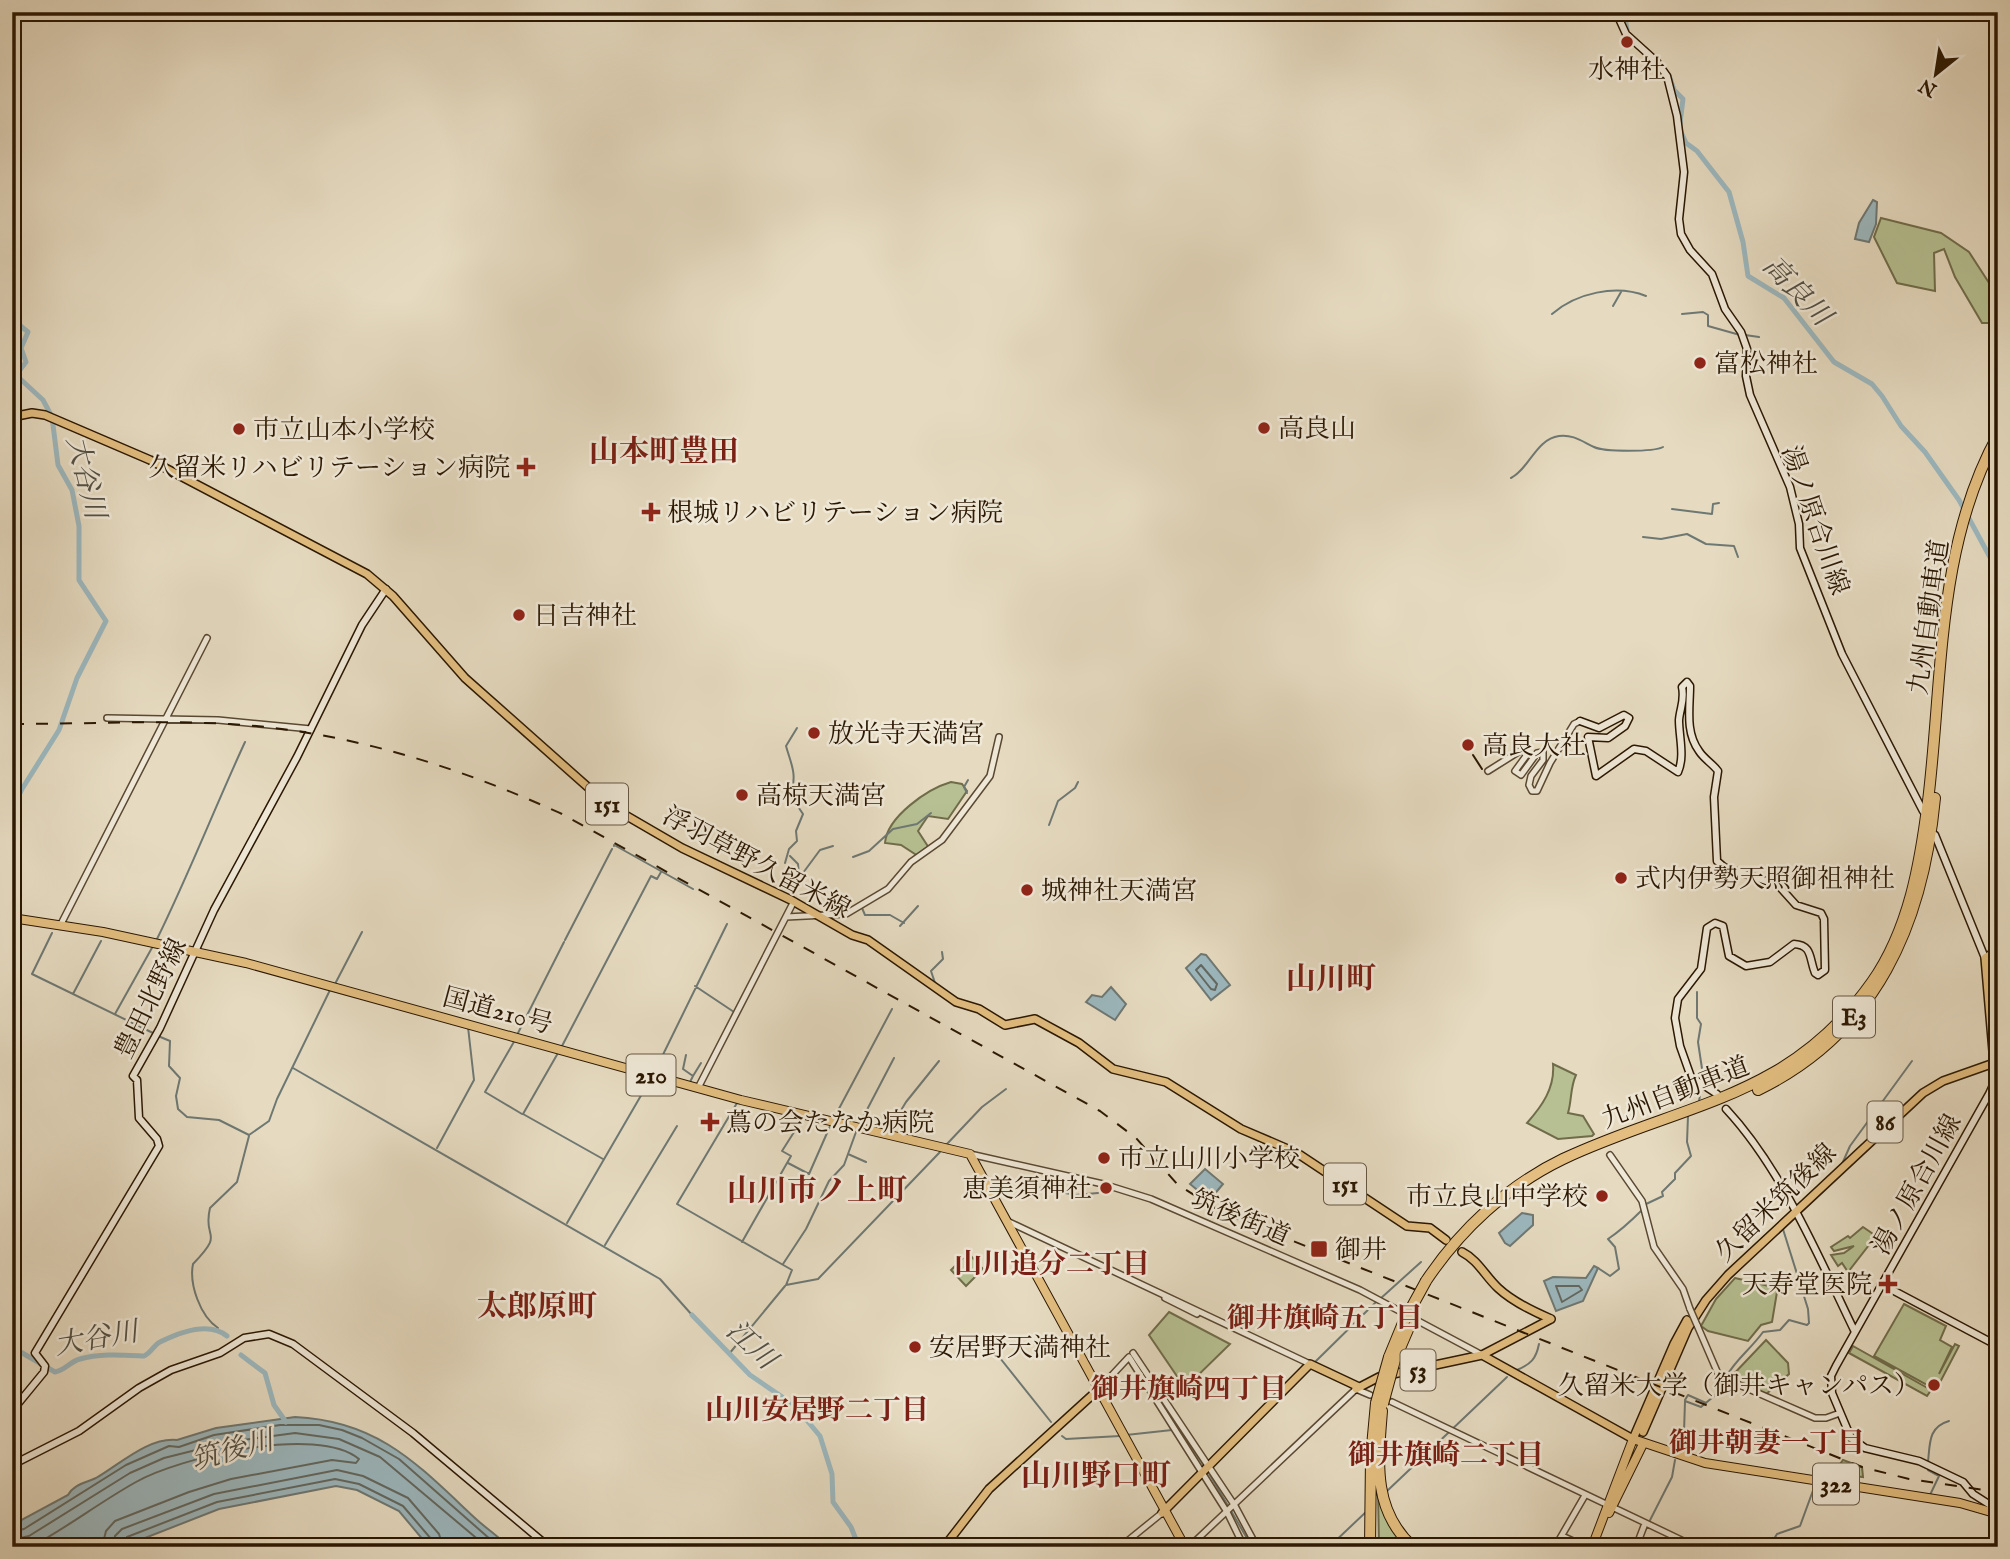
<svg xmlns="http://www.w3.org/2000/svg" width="2010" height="1559" font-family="'IM FELL English','Noto Serif JP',serif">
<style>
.green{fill:#b6c092;stroke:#706c4a;stroke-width:2}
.water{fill:#9cb8bf;stroke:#6e7873;stroke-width:2}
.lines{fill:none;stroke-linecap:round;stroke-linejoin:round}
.shore{stroke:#636860;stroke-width:2}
.stream{stroke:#6e7873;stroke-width:2}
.river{stroke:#9cb8bf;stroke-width:5}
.tertiary-casing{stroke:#594832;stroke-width:8}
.secondary-casing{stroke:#2a1702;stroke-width:9}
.primary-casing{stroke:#2a1702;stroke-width:10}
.trunk-casing{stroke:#2a1702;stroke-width:10}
.motorway-casing{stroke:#2a1702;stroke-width:12}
.tertiary{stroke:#efe8d7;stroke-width:5}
.secondary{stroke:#efe8d7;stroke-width:6}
.primary{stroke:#e3be80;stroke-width:7}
.trunk{stroke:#e3be80;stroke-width:8}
.motorway{stroke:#e3be80;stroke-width:10}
.tram{stroke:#2a1702;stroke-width:2}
.rail{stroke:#2a1702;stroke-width:2;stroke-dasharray:12 12;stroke-linecap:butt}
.tertiary-bridge-casing{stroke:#594832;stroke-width:8;stroke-linecap:butt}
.motorway-bridge-casing{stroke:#2a1702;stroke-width:12;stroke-linecap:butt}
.tertiary-bridge{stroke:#efe8d7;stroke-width:5}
.motorway-bridge{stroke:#e3be80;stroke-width:10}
.poi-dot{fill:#8f2418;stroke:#efe8d7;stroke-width:2.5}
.labels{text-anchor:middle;stroke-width:5;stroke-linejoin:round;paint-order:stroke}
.shield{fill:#efe8d7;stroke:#655642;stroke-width:2}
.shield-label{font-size:24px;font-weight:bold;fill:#2a1702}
.poi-label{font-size:26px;fill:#2a1702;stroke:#efe8d7;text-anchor:start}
.street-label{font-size:26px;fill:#2a1702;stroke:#efe8d7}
.water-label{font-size:28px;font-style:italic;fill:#524f44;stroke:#efe8d7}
.neighbourhood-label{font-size:28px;font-weight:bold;fill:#7a1f14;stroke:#efe8d7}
.quarter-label{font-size:30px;font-weight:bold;fill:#7a1f14;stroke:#efe8d7}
</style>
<rect width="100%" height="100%" fill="#e6dbc1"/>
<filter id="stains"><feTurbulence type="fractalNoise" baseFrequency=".00286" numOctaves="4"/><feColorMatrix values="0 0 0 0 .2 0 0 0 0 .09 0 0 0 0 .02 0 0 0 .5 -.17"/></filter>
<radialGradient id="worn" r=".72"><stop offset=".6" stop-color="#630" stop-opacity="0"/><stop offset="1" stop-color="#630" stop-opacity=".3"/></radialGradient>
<path class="green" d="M 1881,218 L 1941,233 L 1969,252 L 1993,289 L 1996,323 L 1982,323 L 1955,277 L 1944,249 L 1934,253 L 1935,291 L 1897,283 L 1874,237 Z
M 951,782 L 962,784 L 967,791 L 948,819 L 928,816 L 918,831 L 929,848 L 918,856 L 901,845 L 885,843 C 887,817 927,789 951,782 Z
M 1553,1064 L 1576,1075 C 1570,1088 1572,1099 1568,1113 L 1583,1116 L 1594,1134 L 1592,1136 L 1558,1139 L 1527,1123 C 1542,1106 1555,1088 1553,1064 Z
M 1863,1227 L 1876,1236 L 1848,1272 L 1842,1263 L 1838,1266 L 1831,1255 L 1844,1253 L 1854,1246 L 1834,1251 L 1831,1247 L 1848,1236 L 1850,1238 Z
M 968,1253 L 983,1269 L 966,1286 L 951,1270 Z
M 1735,1278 L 1773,1287 L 1777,1292 L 1772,1322 L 1761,1325 L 1748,1341 L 1708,1331 L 1701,1326 L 1716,1299 Z
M 1904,1304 L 1946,1326 L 1940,1340 L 1952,1347 L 1939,1374 L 1955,1344 L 1959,1346 L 1936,1390 L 1874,1356 Z
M 1169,1312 L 1230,1344 L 1185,1388 L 1149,1335 Z
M 1766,1340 L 1788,1363 L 1789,1374 L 1764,1396 L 1729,1379 Z
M 1853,1346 L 1931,1390 L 1927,1396 L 1849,1353 Z
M 1843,1460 L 1862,1467 L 1863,1477 L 1854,1476 L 1852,1487 L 1815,1481 L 1818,1472 L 1833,1474 Z
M 1378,1491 L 1411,1547 L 1379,1546 Z"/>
<path class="water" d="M 1873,200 L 1877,202 L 1876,224 L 1869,242 L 1855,239 L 1859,223 Z
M 1201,954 L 1206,955 L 1230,985 L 1211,1000 L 1186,968 Z
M 1111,987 L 1126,1004 L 1115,1020 L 1086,1002 L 1092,995 L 1102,997 Z
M 1205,1169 L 1223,1184 L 1212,1197 L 1207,1198 L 1190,1184 Z
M 1522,1213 L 1533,1215 L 1533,1225 L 1510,1246 L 1505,1243 L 1499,1233 Z
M 1594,1266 L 1598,1268 L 1583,1301 L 1556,1311 L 1544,1281 L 1553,1277 L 1586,1278 Z
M 295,1417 C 380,1421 419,1466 476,1519 C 487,1529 499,1537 509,1547 L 429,1547 L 399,1511 L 357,1490 L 336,1486 L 219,1509 L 122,1547 L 12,1547 L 12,1525 L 68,1495 C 74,1484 86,1483 96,1478 C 119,1465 148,1437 177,1440 L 216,1428 Z"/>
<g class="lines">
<path class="shore" d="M 1201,965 L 1217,984 L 1215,990 L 1211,989 L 1196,970 Z
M 1556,1286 L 1579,1286 L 1582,1290 L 1562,1302 Z
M 12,1532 L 24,1529 L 126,1465 L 169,1446 L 179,1447 L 214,1435 L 280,1425 L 319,1425 L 342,1430 L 362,1438 L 399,1459 L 499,1547
M 12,1540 L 29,1536 L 130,1473 L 164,1458 L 228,1442 L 295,1433 L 339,1439 L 380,1457 L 487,1547
M 31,1547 C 68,1527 100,1502 136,1482 C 178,1458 317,1424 359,1459 L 356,1463 L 332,1460 L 231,1479 L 189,1492 L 115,1521 L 106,1531 L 102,1547
M 113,1547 L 115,1536 L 122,1529 L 214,1494 L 337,1470 L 363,1476 L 408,1498 L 439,1534 L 443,1547
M 122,1547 L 127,1537 L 217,1502 L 335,1479 L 359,1484 L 403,1506 L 432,1540 L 434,1547"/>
<path class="stream" d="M 12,30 L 17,20
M 1613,306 L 1621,292
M 1552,314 C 1576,293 1616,284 1646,296
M 1682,314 L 1703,312 L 1708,315 L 1708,326 L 1740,335
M 1745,335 L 1759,337
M 1511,478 C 1529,469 1536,439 1559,436 C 1573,434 1583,442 1594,447 C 1604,452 1654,452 1663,447
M 1672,509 L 1712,514 L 1713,504 L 1719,503
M 1643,537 L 1661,539 L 1687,534 L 1706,544 L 1734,546 L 1738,557
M 967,793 L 964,787 L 968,780
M 1049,825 L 1058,801 L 1075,788 L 1078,782
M 614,846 L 614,845
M 616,846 L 693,889
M 790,856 L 798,864 L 799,874
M 853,857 L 869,851 L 893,829 L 917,824 L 931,813
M 785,863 L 789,849 L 797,841 L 796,831 L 803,814 L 790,795 C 798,775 791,764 786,746 L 797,728
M 800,877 L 820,850 L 833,846
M 793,897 L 799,876
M 862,908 L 865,915 L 890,915 L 904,923
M 900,926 L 918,906
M 52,933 L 32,974 L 153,1033
M 157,939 C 189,874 215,807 245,742
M 565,940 L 612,849
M 935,983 L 931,971 L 943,959 L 942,952
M 335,984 L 362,932
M 695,986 L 734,1012
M 1697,992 L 1697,1018 L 1701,1024 L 1698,1042 L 1704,1082
M 73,994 L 101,941
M 115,1014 L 153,946
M 517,1035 L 564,942
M 158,1036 L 170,1041 L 169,1066 L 180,1078 L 176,1096 L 178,1109 L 187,1117 L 219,1120 L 249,1135
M 515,1040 L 485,1092 L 522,1114
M 562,1046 L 651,876 L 657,879 L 661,872
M 558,1053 L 523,1114 L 603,1159
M 686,1055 L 683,1069 L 693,1076 L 690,1082
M 293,1068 L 660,1279 L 692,1315
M 654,1073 L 727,924
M 693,1076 L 701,1063
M 1699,1102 L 1701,1087
M 737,1103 L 677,1204 L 792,1270 L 786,1285 L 818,1279 L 940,1152
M 834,1118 L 892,1009
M 888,1119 L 894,1122 L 906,1102 L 939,1061
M 859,1125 L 894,1058
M 249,1135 L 269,1121 L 277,1099 L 331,988
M 946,1145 L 982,1107 L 1006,1089
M 437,1148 L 474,1080 L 468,1027
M 848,1154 L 866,1162
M 788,1163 L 809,1174 L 831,1124
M 1842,1164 L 1850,1146 L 1912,1061
M 1032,1186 L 1075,1195 L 1098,1193
M 1809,1204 L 1823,1191
M 1644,1205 L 1663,1196 L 1662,1192 L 1675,1179 L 1675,1173 L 1691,1156 L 1687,1142 L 1688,1116
M 567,1223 L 650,1080
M 742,1242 L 791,1156 L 782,1151 L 803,1118
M 605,1245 L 677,1126
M 783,1264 L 806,1229 L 829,1181 L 844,1165 L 856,1132
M 1598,1268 L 1610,1276 L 1619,1269 L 1615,1247 L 1608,1239 C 1620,1231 1631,1221 1642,1210
M 1380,1299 L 1421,1262
M 218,1328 C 200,1316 189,1284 193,1264 C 226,1230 202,1241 210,1208 L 237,1182 L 249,1136
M 996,1353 L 1051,1422
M 729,1354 L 785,1286
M 1133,1358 L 1204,1466
M 1315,1362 L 1376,1302
M 1517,1370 C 1531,1364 1536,1359 1539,1344
M 1726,1377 C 1736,1359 1750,1350 1763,1332 L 1780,1330 L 1789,1320 L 1807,1325 L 1809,1323 L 1808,1309 L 1782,1226
M 1685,1400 L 1688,1395 L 1706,1403
M 1126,1435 L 1172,1430
M 1062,1436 L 1066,1439 L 1120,1436
M 1677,1451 L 1684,1432 L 1685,1401 L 1701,1407 L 1719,1392 L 1724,1382
M 1928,1462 C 1930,1444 1928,1427 1949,1421
M 1207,1470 L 1251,1545
M 1928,1470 L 1939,1476 L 1930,1495
M 1386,1492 L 1507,1377
M 1644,1532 L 1672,1477 L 1675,1460
M 1329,1547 L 1367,1511
M 1769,1547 L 1777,1534 L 1800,1526 L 1815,1485"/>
<path class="river" d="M 1624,12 L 1627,30
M 1669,75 L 1674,90 L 1683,99 L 1680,123
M 1681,132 L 1686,143 L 1697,151 L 1729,192 L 1743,242 L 1748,276 L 1784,298 L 1834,362 L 1872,384 L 1882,396 L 1901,426 L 1925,452 L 1959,500 L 1998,572
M 12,309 L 12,312
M 12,319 L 28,332 L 21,348 L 26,362 L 16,375 L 43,400 L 52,417 L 58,465 L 72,490 L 79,526 L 79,580 L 106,621 L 77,678 L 59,730 L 22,789 L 12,810
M 692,1315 L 750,1375 L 794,1405 L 820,1436 L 832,1474 L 833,1502 L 851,1527 L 859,1547
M 12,1347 L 55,1372 C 66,1370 69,1362 80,1359 C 99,1353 124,1355 144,1356 C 151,1353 154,1345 160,1342 C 180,1332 209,1321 227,1336
M 241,1355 L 265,1373 L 274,1405 L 286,1422
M 1251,1545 L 1252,1547"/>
<defs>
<path id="tertiary" d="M 107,718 L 218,720 L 311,729
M 1488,771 L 1523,749 L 1526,756 L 1515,771 L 1521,775 L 1537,753 L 1543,752 L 1543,760 L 1531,776 L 1529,785 L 1532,791 L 1537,791 L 1550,763 L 1574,724 L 1580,721
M 786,917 L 846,914 L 888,889 L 911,862 L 942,840 L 990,776 L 999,737
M 60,926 L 207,638
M 698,1088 L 794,901
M 970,1154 L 1103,1184 L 1151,1199 L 1360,1290 L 1482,1355
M 1610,1155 L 1642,1201 L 1654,1247 L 1683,1289 L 1690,1309
M 1007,1221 L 1310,1364
M 1165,1298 L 1197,1314
M 1697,1325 L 1719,1376 L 1815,1418 L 1826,1418 L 1840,1413
M 1133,1353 L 1235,1506 L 1257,1547
M 1100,1388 L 1129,1357 L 1227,1512 L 1244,1547
M 1392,1402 L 1696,1547
M 1562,1536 L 1586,1547
M 1120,1547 L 1162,1513
M 1189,1547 L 1356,1389 L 1370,1395
M 1555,1547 L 1584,1497
M 1636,1547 L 1644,1526"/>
<path id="secondary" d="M 1616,12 L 1626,34 L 1657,62 L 1667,76 L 1677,116 L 1684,172 L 1679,219 L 1681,234 L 1690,250 L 1712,274 L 1725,309 L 1741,332 L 1747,349 L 1746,376 L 1750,395 L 1790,487 L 1799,524 L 1800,548 L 1842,654 L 1923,811
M 1580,721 L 1599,728 L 1624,715 L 1629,718 L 1625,726 L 1608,738 L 1588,737 L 1596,776 L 1634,749 L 1646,751 L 1678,772 C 1685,756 1679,737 1679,720 C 1680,708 1685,700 1682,687 L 1687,682 L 1690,686 C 1690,708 1685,732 1699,751 C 1704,759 1713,764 1718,771 L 1714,797 L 1717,861 L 1724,867 L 1778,885 L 1796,905 L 1821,913 L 1824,919 L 1825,970 L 1818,975 L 1815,973 C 1809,959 1813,945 1794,944 L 1770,962 L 1746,966 L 1729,956 L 1723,926 L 1715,923 L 1707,928 L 1701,969 L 1678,999 L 1675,1018 L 1680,1046 L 1691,1077 L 1717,1094
M 1935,835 L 1985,958
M 1994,1063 L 1994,1083 L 1989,1094 L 1836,1366 L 1831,1376 L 1832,1393 L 1851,1438 L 1865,1448 L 1919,1461 L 1963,1482 L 1973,1494 L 1998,1510
M 1726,1109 C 1782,1169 1819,1258 1855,1332
M 1881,1284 L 1998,1346
M 12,1411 L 44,1372 L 45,1366 L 35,1353 L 159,1146 L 157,1139 L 139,1118 L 137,1080 L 133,1076 L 160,1028 L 214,910 L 297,757 L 362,625 L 386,589
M 12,1465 L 79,1431 L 139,1388 L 171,1370 L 220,1353 L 244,1338 L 269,1334 L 293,1344 L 413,1433 L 549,1547"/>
<path id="primary" d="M 12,417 L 32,413 L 45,415 L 150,460 L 367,574 L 393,596 L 465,678 L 608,805 L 682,848 L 791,900 L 852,935 L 868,940 L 956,1002 L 979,1009 L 1005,1025 L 1035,1019 L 1079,1043 L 1113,1069 L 1166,1082 L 1241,1129 L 1297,1153 L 1407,1226 L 1430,1228 L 1446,1240
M 1462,1252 C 1478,1260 1485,1276 1498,1288 C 1513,1302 1532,1311 1551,1319
M 1482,1355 L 1633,1439 L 1674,1344 L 1687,1320
M 1356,1389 L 1379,1377 L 1482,1355 L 1551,1319
M 1643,1432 L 1688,1328 L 1706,1300 L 1728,1275 L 1923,1093 L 1943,1081 L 1994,1063 L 1985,958 L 1998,950
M 1162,1513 L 1310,1364 L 1359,1387
M 944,1547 L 989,1489 L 1100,1388"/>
<path id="trunk" d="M 12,918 L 103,932 L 246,963 L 741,1100 L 970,1154
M 970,1154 L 1185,1547
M 1609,1513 L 1643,1444
M 1592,1547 L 1633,1439 L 1705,1463 L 1960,1503 L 1998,1514"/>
<path id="motorway" d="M 1758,1090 C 1877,1032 1923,924 1935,798
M 1426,1281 C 1460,1230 1507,1186 1563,1159 C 1682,1103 1789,1100 1872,982 C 1909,929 1920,864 1928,801 C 1943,679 1936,547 1998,435
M 1389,1357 L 1403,1323
M 1395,1360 L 1410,1325
M 1382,1411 C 1378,1461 1372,1510 1413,1547
M 1370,1547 L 1371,1457 L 1376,1403"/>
</defs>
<use href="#tertiary" class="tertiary-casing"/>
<use href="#secondary" class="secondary-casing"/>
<use href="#primary" class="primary-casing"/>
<use href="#trunk" class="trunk-casing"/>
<use href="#motorway" class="motorway-casing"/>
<use href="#tertiary" class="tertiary"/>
<use href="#secondary" class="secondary"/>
<use href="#primary" class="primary"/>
<use href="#trunk" class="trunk"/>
<use href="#motorway" class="motorway"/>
<path class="tram" d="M 1473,755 L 1482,769"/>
<path class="rail" d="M 12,724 C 85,724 158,720 230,724 C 346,731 457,766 562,814 L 1100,1111 L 1136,1138 L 1178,1185 L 1225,1214 L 1862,1467 L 1909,1479 L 1998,1492"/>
<defs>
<path id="tertiary-bridge" d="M 1690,1309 L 1697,1325"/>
<path id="motorway-bridge" d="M 1403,1323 L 1426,1281
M 1376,1403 L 1389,1357
M 1383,1404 L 1395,1360"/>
</defs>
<use href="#tertiary-bridge" class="tertiary-bridge-casing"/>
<use href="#motorway-bridge" class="motorway-bridge-casing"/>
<use href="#tertiary-bridge" class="tertiary-bridge"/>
<use href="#motorway-bridge" class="motorway-bridge"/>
</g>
<g class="poi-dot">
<circle cx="1627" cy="42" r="7"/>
<circle cx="1700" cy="363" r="7"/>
<circle cx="1264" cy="428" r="7"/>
<circle cx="239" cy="429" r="7"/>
<path d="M522.5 456.5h7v7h7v7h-7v7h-7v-7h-7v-7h7z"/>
<path d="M647.5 501.5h7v7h7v7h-7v7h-7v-7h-7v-7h7z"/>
<circle cx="519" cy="615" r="7"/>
<circle cx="814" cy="733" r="7"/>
<circle cx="1468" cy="745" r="7"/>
<circle cx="742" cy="795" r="7"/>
<circle cx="1621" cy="878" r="7"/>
<circle cx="1027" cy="890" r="7"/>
<path d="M706.5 1111.5h7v7h7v7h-7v7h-7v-7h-7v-7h7z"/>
<circle cx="1104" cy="1158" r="7"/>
<circle cx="1106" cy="1188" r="7"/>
<circle cx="1602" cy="1196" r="7"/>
<rect x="1310" y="1240" width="18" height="18" rx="3.5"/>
<path d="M1884.5 1273.5h7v7h7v7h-7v7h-7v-7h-7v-7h7z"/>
<circle cx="915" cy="1347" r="7"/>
<circle cx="1934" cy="1385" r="7"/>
</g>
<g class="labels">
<g class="shield">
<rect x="586" y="783.5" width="42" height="41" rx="5"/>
<rect x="1833" y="996.5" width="42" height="41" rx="5"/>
<rect x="626.5" y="1054.5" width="49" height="41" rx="5"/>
<rect x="1867.5" y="1101.5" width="35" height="41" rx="5"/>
<rect x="1324" y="1163.5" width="42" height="41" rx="5"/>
<rect x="1400.5" y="1349.5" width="35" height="41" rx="5"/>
<rect x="1813" y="1463.5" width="46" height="41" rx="5"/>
</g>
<g class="shield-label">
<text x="607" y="812">151</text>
<text x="1854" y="1025">E3</text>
<text x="651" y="1083">210</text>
<text x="1885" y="1130">86</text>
<text x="1345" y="1192">151</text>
<text x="1418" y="1378">53</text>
<text x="1836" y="1492">322</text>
</g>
<g class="poi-label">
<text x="1627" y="78" text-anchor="middle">水神社</text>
<text x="1714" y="372">富松神社</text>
<text x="1278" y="437">高良山</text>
<text x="253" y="438">市立山本小学校</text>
<text x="510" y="476" text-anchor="end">久留米リハビリテーション病院</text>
<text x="667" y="521">根城リハビリテーション病院</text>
<text x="533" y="624">日吉神社</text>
<text x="828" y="742">放光寺天満宮</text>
<text x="1482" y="754">高良大社</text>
<text x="756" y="804">高椋天満宮</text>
<text x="1635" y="887">式内伊勢天照御祖神社</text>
<text x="1041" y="899">城神社天満宮</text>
<text x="726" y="1131">蔦の会たなか病院</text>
<text x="1118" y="1167">市立山川小学校</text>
<text x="1092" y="1197" text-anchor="end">恵美須神社</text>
<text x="1588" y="1205" text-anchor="end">市立良山中学校</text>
<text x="1335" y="1258">御井</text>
<text x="1872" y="1293" text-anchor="end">天寿堂医院</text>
<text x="929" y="1356">安居野天満神社</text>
<text x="1920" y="1394" text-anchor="end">久留米大学（御井キャンパス）</text>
</g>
<g class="street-label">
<text transform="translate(1816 520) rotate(71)" y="9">湯ノ原合川線</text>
<text transform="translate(1928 617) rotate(-82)" y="9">九州自動車道</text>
<text transform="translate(757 862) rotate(28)" y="9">浮羽草野久留米線</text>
<text transform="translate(150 998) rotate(-64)" y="9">豊田北野線</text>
<text transform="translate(498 1010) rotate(15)" y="9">国道210号</text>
<text transform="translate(1675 1092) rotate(-21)" y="9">九州自動車道</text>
<text transform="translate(1916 1184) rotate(-61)" y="9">湯ノ原合川線</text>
<text transform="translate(1775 1202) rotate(-44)" y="9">久留米筑後線</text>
<text transform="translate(1241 1217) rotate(23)" y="9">筑後街道</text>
</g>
<g class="water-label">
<text transform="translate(1798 290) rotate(46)" y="10">高良川</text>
<text transform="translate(87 477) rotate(76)" y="10">大谷川</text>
<text transform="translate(96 1337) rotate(-10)" y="10">大谷川</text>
<text transform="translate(752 1344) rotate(43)" y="10">江川</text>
<text transform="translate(232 1449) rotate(-15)" y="10">筑後川</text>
</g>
<g class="neighbourhood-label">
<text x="1052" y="1273">山川追分二丁目</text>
<text x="1325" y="1327">御井旗崎五丁目</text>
<text x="1189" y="1398">御井旗崎四丁目</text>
<text x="817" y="1419">山川安居野二丁目</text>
<text x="1767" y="1452">御井朝妻一丁目</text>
<text x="1446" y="1464">御井旗崎二丁目</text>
</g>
<g class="quarter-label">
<text x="664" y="461">山本町豊田</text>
<text x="1331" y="988">山川町</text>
<text x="817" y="1200">山川市ノ上町</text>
<text x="537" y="1316">太郎原町</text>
<text x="1096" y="1485">山川野口町</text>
</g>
</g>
<rect width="2010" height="1559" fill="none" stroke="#e6dbc1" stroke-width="42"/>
<rect x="14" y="14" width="1982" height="1531" fill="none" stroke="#2a1702" stroke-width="3.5"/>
<rect x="21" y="21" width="1968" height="1517" fill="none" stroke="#2a1702" stroke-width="2"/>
<g transform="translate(1936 74) rotate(210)" stroke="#efe8d7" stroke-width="5" paint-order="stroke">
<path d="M0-5L12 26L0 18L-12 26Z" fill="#2a1702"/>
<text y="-10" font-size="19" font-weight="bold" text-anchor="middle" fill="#2a1702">N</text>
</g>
<rect width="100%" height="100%" filter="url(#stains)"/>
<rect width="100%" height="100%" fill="url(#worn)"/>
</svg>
